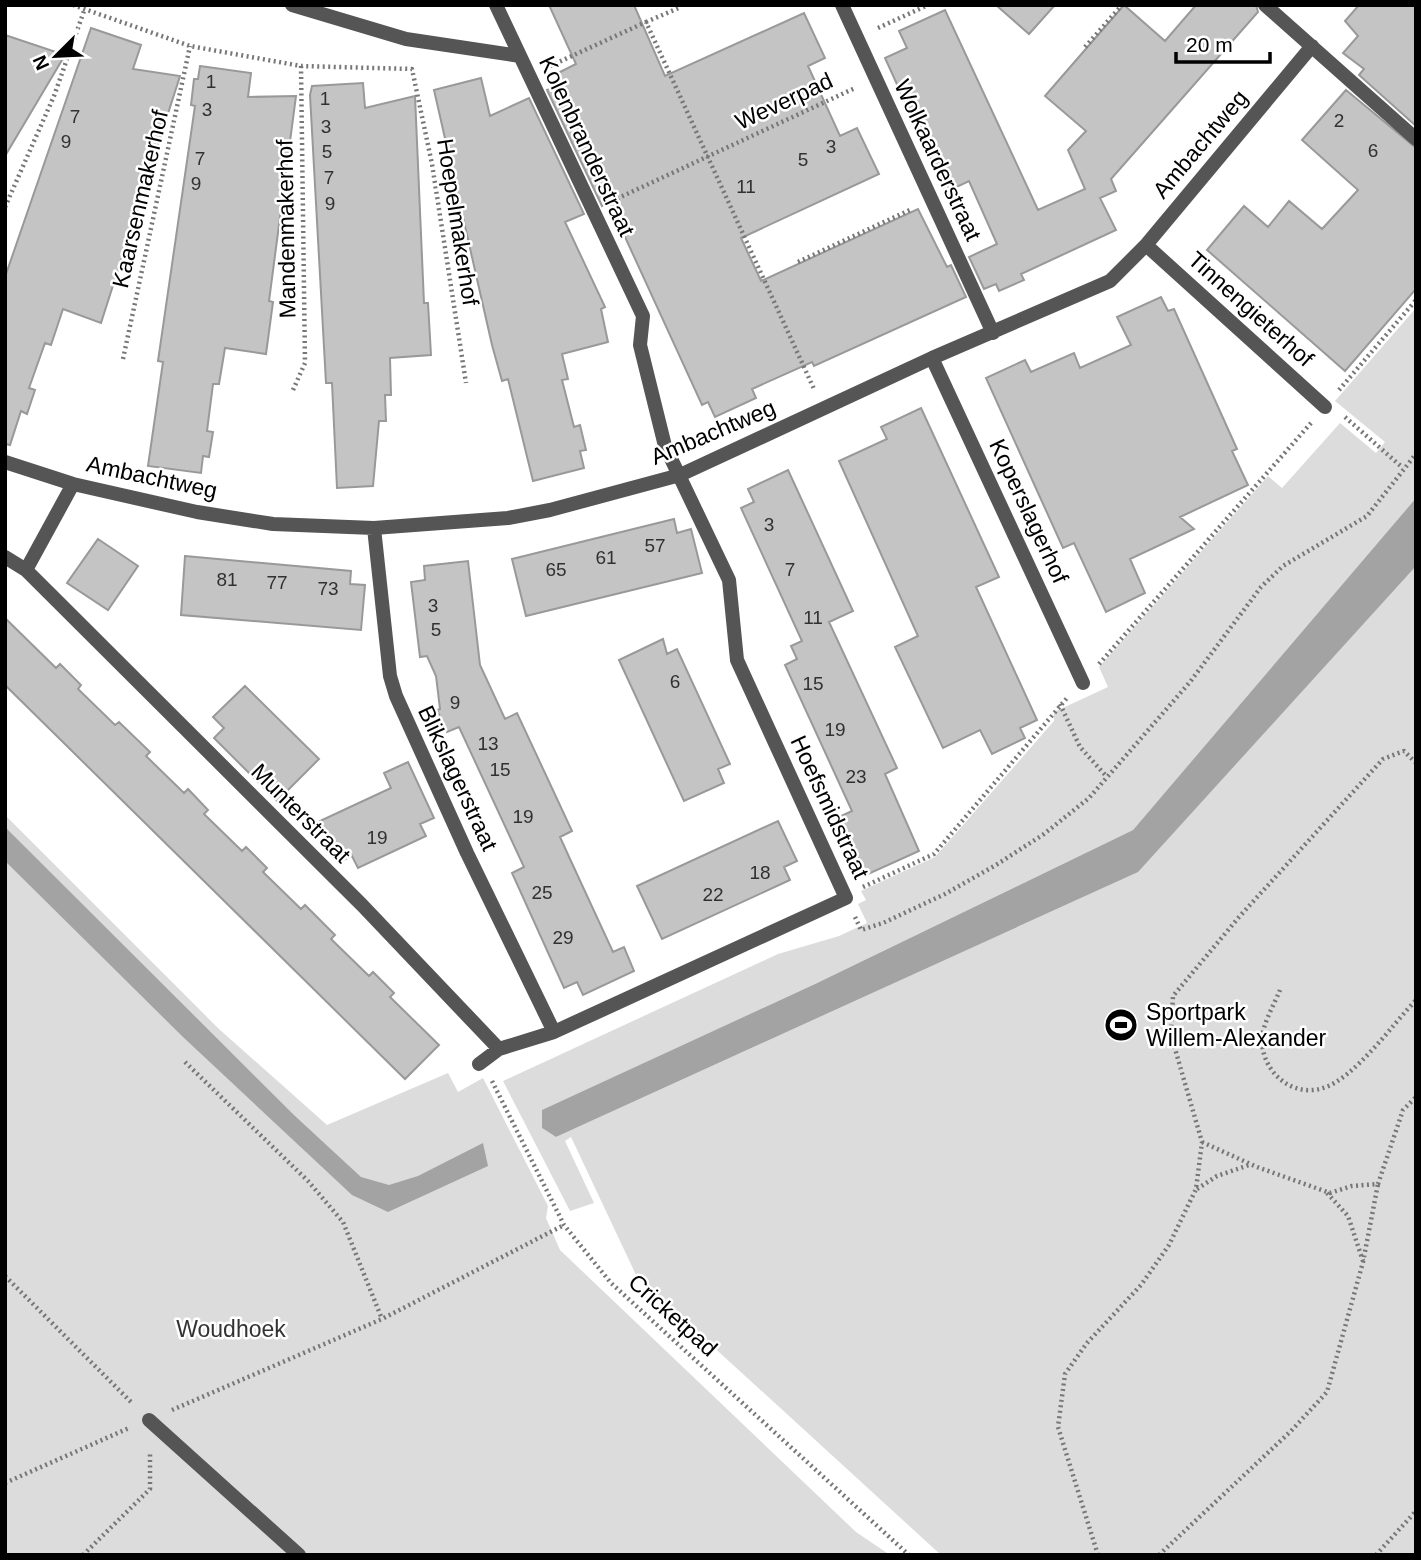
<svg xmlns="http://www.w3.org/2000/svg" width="1421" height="1560" font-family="Arial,sans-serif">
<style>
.green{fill:#dcdcdc}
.water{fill:#a3a3a3}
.building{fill:#c4c4c4;stroke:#999;stroke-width:2}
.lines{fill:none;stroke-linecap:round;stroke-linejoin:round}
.path{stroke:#777;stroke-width:4.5;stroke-dasharray:2 3.5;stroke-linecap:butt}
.service{stroke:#555;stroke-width:14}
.minor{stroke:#555;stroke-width:14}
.labels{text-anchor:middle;stroke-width:5;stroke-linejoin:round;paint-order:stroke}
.number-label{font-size:19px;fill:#313131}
.street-label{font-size:23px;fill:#000;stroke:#fff}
.poi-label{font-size:23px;fill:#000;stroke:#fff;text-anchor:start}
.park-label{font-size:23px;fill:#333;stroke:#fff}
</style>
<rect width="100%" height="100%" fill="#fff"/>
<path class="green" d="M 1416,308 L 1416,498 L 1133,830 L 815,984 L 543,1110 L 542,1128 L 556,1137 L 1109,885 L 1416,563 L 1416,1555 L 941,1555 L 637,1277 L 571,1137 L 565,1141 L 594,1203 L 570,1211 L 503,1081 L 778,954 L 839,936 L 867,923 L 858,904 L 866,900 L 861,891 L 935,857 L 1054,721 L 1054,712 L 1108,687 L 1099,667 L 1268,476 L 1282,488 L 1340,423 L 1376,453 L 1385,442 L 1335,401 Z
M 5,815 L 219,1029 L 327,1125 L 448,1073 L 458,1092 L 483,1078 L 548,1206 L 546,1218 L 560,1250 L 856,1532 L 890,1555 L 5,1555 Z"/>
<path class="water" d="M 1416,498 L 1416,566 L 1138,872 L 556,1137 L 542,1128 L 542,1110 L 815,984 L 1133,830 Z
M 5,827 L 295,1116 L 361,1177 L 389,1185 L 418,1176 L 483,1143 L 488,1166 L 388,1212 L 352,1195 L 183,1037 L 5,861 Z"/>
<path class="building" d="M 549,5 L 634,5 L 665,76 L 804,13 L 825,58 L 808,66 L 840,136 L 857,128 L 879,174 L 741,238 L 761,281 L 918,209 L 947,267 L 951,265 L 966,297 L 814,366 L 812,362 L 752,389 L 756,398 L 715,417 L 708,402 L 702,405 L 609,202 L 602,206 L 547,90 L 561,84 L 556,74 L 576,64 Z
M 996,5 L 1055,5 L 1029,34 Z
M 1124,5 L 1165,41 L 1196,5 L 1256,5 L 1258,12 L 1111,179 L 1116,191 L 1100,198 L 1116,230 L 1021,274 L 1024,280 L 999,291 L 996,284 L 984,289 L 969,257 L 997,244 L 969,181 L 946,192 L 885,58 L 907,48 L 899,31 L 945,10 L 1038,210 L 1085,189 L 1068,150 L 1086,131 L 1045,96 Z
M 1359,5 L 1416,5 L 1416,126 L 1359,75 L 1364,69 L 1343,53 L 1358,36 L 1345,21 Z
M 91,28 L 141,45 L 133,69 L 180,76 L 101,323 L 63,309 L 51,345 L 45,343 L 29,388 L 35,390 L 27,414 L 21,411 L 10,445 L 5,444 L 5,277 Z
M 5,35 L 65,55 L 5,156 Z
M 200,66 L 251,73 L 248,97 L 296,96 L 269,301 L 273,302 L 266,354 L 225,348 L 219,384 L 213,384 L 207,431 L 213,432 L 209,457 L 203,456 L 201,473 L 148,466 L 163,362 L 158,361 L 195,106 L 191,105 L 194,79 L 198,79 Z
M 481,78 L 490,116 L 529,98 L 584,214 L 565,222 L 605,307 L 601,309 L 608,342 L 562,354 L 568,379 L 562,380 L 574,427 L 580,425 L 586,450 L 580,451 L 584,468 L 533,481 L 508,379 L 502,381 L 492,345 L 434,90 Z
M 363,83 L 365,108 L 415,96 L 424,303 L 428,303 L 431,355 L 390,358 L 391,395 L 385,395 L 386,421 L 379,421 L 373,486 L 337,488 L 332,383 L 326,383 L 310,95 L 312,86 Z
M 1346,90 L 1416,148 L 1416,289 L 1345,371 L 1207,250 L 1244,206 L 1268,227 L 1289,201 L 1322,229 L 1358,190 L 1302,140 Z
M 1161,297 L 1168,311 L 1174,309 L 1237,449 L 1232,451 L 1248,485 L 1180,517 L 1194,529 L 1130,559 L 1145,593 L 1106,612 L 1074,543 L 1063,548 L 986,378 L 1025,360 L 1031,372 L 1074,353 L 1080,368 L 1131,345 L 1117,317 Z
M 921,408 L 999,577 L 976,587 L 1037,720 L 1020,728 L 1025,738 L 992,754 L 980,730 L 943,748 L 895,647 L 918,636 L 839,461 L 887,439 L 881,427 Z
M 788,470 L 853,611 L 829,622 L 897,768 L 885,774 L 919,851 L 866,875 L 839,817 L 852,811 L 785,665 L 797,659 L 791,646 L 802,641 L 741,508 L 754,502 L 748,489 Z
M 674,519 L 677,533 L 691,529 L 702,573 L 526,616 L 512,559 Z
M 98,539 L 138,566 L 108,610 L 67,583 Z
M 185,556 L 351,571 L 350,584 L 365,585 L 361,630 L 181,615 Z
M 468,561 L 480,665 L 505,719 L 517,713 L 572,831 L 560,837 L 570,859 L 613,952 L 624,947 L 634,971 L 583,995 L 577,982 L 564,988 L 512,873 L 524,867 L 459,727 L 447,732 L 437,710 L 440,709 L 436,676 L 427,656 L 420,657 L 411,582 L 425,580 L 424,566 Z
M 5,618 L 56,668 L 60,664 L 81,685 L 78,689 L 115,725 L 119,722 L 150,752 L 146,756 L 184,793 L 188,789 L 208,810 L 204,814 L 242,851 L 246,847 L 267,868 L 263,872 L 301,909 L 305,905 L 335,935 L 331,939 L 369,976 L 373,972 L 394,993 L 390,997 L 439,1045 L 405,1079 L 5,685 Z
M 663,639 L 667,654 L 677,649 L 730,764 L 718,769 L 724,783 L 684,801 L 619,660 Z
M 245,686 L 319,759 L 277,801 L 214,738 L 224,728 L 213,717 Z
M 408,762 L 434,818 L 420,824 L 426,836 L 358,868 L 352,856 L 339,862 L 320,821 L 391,788 L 384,773 Z
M 778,821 L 797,861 L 784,867 L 790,880 L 662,939 L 637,886 Z"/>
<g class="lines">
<path class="path" d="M 73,5 L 190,46 L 301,66 L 412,69 L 432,164 L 466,383
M 646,22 L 681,7
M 878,28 L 928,5
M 1085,47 L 1122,5
M 550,66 L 646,22 L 814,389
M 612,201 L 855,88
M 5,207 L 54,96 L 84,11
M 798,262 L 912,209
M 123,359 L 190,46
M 293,390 L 305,363 L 301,66
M 1339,390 L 1416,300
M 1345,417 L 1403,468
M 1099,664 L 1311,423
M 1060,704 L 1080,747 L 1107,777
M 863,887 L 934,854 L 1067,698
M 855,917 L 861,930 L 883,923 L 945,894 L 996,865 L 1044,834 L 1089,798 L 1190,682 L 1261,587 L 1283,566 L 1367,516 L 1416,454
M 1280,990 C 1274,1005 1262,1025 1262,1040 C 1262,1072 1292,1098 1323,1088 C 1354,1079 1393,1024 1416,1000
M 185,1062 L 308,1181 L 343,1222 L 382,1319
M 492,1081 L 564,1225 L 611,1283 L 909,1555
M 1202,1142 L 1257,1167 L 1330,1193 L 1352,1186 L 1378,1184 L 1403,1110 L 1416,1097
M 1197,1189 L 1217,1176 L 1249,1165
M 1327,1193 L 1348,1216 L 1363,1261
M 5,1276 L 133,1404
M 172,1410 L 382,1319 L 564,1225
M 5,1483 L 129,1428
M 83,1555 L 150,1489 L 150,1452
M 1098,1555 L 1058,1427 L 1065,1374 L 1087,1343 L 1141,1285 L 1169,1245 L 1196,1189 L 1202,1142 L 1171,1035 L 1173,996 L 1239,917 L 1383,759 L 1404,751 L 1416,763
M 1159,1555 L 1291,1431 L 1327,1392 L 1363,1262 L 1378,1184
M 1376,1555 L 1416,1511"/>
<path class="service" d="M 149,1420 L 299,1555"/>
<path class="minor" d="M 292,5 L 406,39 L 520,56
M 842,5 L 993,333
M 1265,5 L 1416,139
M 1146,245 L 1325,407
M 932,358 L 1083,683
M 5,462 L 73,484 L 197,512 L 273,524 L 374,528 L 508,518 L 550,510 L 680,475 L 932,358 L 1110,281 L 1146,245 L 1312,46
M 374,528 L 390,676 L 396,696 L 467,853 L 554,1032
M 5,557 L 26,570 L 362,905 L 499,1049 L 554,1032 L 846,898 L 737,660 L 729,580 L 665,446 L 640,345 L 643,316 L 496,5
M 26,570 L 73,484
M 479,1064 L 499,1049"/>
</g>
<defs>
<symbol id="stadium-disc" viewBox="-11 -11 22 22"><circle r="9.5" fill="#000" stroke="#fff"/><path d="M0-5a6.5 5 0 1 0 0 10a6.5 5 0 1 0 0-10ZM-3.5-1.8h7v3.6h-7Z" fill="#fff"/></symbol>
</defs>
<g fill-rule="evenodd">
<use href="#stadium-disc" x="1102" y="1006" width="38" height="38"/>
</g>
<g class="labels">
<g class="number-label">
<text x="211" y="88">1</text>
<text x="325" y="105">1</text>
<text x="207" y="116">3</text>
<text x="75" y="123">7</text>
<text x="1339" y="127">2</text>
<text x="326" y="133">3</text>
<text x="66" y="148">9</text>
<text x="831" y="153">3</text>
<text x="1373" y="157">6</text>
<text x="327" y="158">5</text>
<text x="200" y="165">7</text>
<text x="803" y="166">5</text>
<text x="329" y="184">7</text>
<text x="196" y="190">9</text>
<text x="746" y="193">11</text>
<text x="330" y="210">9</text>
<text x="769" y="531">3</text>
<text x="655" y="552">57</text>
<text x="606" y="564">61</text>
<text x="556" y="576">65</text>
<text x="790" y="576">7</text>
<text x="227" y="586">81</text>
<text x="277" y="589">77</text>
<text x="328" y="595">73</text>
<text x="433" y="612">3</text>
<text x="813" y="624">11</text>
<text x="436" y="636">5</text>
<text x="675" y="688">6</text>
<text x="813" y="690">15</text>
<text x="455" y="709">9</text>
<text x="835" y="736">19</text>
<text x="488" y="750">13</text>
<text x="500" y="776">15</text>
<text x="856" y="783">23</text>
<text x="523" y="823">19</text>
<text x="377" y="844">19</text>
<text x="760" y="879">18</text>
<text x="542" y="899">25</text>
<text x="713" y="901">22</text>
<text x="563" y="944">29</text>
</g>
<g class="street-label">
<text transform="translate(784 101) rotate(-25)" y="8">Weverpad</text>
<text transform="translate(1200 144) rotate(-50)" y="8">Ambachtweg</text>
<text transform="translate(587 146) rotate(65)" y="8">Kolenbranderstraat</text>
<text transform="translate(938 160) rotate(65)" y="8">Wolkaarderstraat</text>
<text transform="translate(140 199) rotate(-77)" y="8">Kaarsenmakerhof</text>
<text transform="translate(458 222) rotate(81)" y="8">Hoepelmakerhof</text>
<text transform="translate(286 229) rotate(-91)" y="8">Mandenmakerhof</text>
<text transform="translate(1251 309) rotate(42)" y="8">Tinnengieterhof</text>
<text transform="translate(713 432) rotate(-23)" y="8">Ambachtweg</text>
<text transform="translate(152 477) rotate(12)" y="8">Ambachtweg</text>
<text transform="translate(1029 511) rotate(65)" y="8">Koperslagerhof</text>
<text transform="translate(458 778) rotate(65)" y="8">Blikslagerstraat</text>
<text transform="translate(830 807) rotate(65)" y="8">Hoefsmidstraat</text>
<text transform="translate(301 813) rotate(45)" y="8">Munterstraat</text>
<text transform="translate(673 1315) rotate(42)" y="8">Cricketpad</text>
</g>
<g class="poi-label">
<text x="1146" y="1020">Sportpark<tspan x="1146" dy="26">Willem-Alexander</tspan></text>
</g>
<g class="park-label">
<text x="231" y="1337">Woudhoek</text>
</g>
</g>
<rect width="1421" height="1560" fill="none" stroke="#000000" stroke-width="14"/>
<g transform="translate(56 56) rotate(246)" stroke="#ffffff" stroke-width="5" paint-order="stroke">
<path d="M0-5L12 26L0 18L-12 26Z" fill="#000000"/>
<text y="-10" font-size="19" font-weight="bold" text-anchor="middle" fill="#000000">N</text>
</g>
<path d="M1176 52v10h94v-10" fill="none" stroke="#000000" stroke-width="3.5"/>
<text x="1186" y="52" font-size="21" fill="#000000" stroke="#ffffff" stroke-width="5" paint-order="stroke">20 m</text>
</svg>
